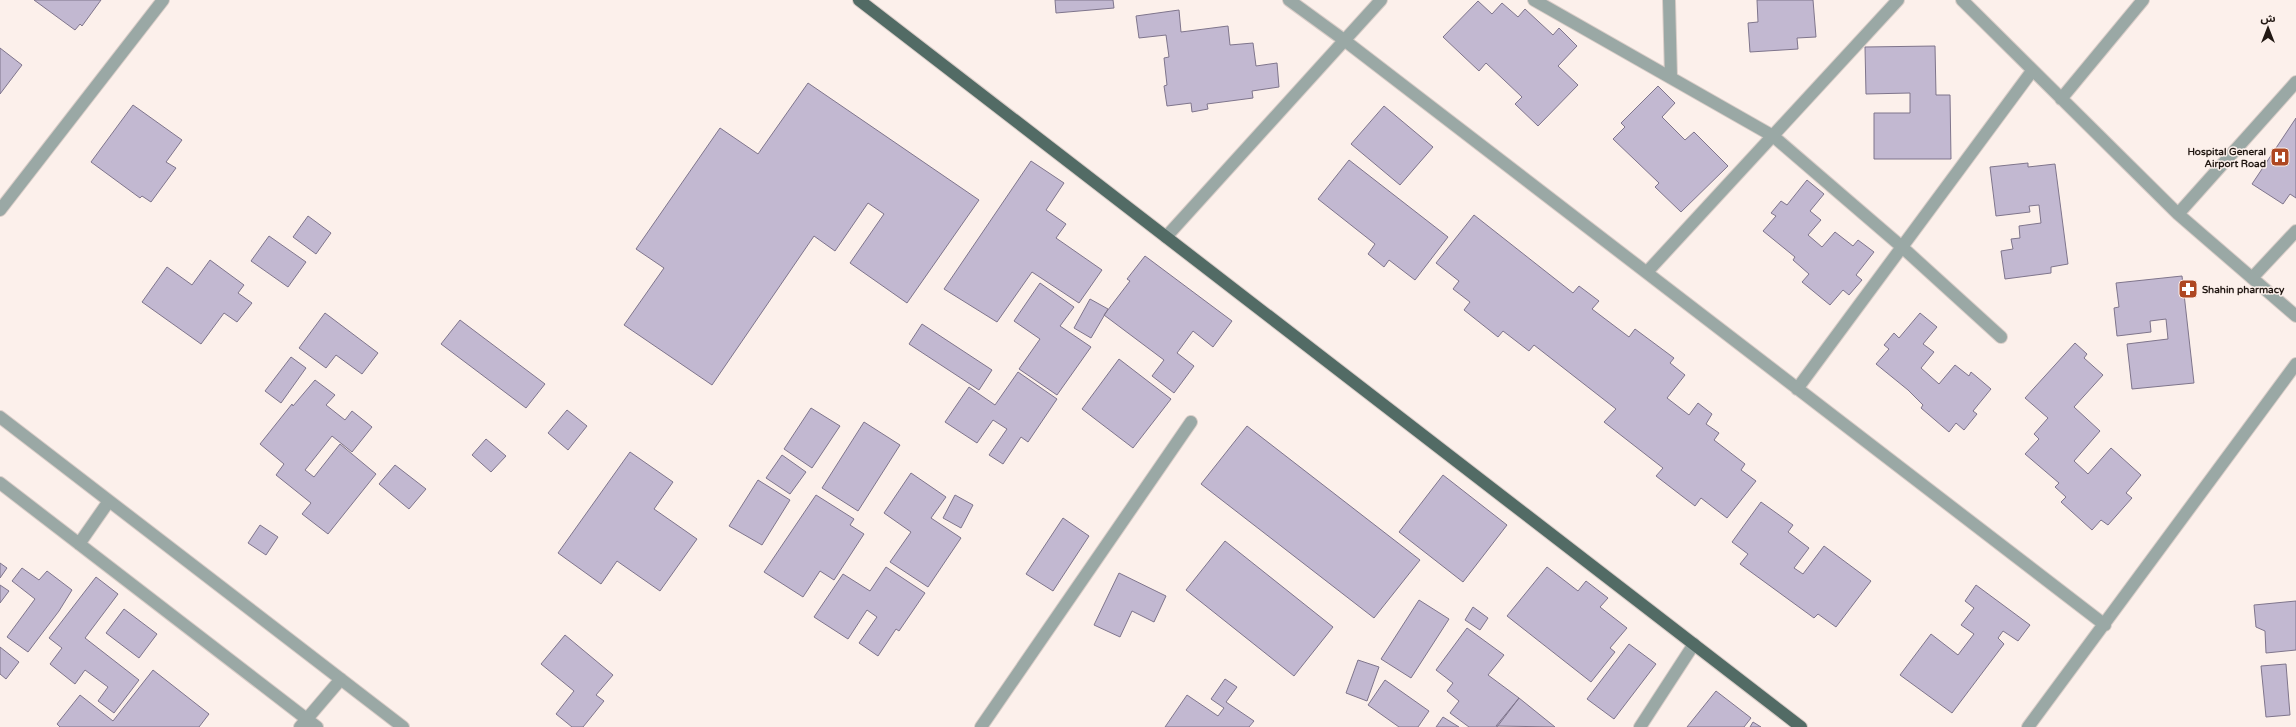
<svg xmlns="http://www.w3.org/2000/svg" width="2296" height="727" font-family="'Varela Round','Noto Sans Arabic',sans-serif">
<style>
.building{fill:#c2b8d1;stroke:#7f758c}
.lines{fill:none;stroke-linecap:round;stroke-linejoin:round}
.minor-casing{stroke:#d9cdc8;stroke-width:14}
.major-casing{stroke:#d9cdc8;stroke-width:14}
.minor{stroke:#9aa8a5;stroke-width:12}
.major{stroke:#526b65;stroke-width:12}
.labels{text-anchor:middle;stroke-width:3;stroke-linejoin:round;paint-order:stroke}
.poi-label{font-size:10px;font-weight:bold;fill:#221813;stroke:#fcf0eb;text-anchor:end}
</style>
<rect width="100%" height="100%" fill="#fcf0eb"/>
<path class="building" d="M 34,0 L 101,0 L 82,26 L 80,24 L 75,30 Z
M 1055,0 L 1113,0 L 1114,8 L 1056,13 Z
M 1757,0 L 1813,0 L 1816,37 L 1797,38 L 1798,49 L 1750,52 L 1748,23 L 1758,22 Z
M 1478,1 L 1492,14 L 1502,3 L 1518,17 L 1525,9 L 1553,35 L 1559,28 L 1577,46 L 1558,66 L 1578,85 L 1538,126 L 1515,104 L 1522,97 L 1486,63 L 1479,71 L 1443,37 Z
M 1179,10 L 1181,32 L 1228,26 L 1230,45 L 1253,43 L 1256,66 L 1277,63 L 1279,87 L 1252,91 L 1253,98 L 1207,104 L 1208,109 L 1192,112 L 1191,103 L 1167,106 L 1164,86 L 1167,85 L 1164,58 L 1169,57 L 1166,35 L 1139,38 L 1136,16 Z
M 1935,46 L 1936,95 L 1950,95 L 1951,159 L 1874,159 L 1874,113 L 1910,113 L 1910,93 L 1866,94 L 1865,47 Z
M 0,48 L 22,65 L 0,94 Z
M 808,83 L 979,200 L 907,303 L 850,263 L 884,214 L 868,203 L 835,251 L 814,236 L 712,385 L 624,325 L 664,268 L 636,249 L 720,128 L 758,154 Z
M 1658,86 L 1675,103 L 1662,117 L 1685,140 L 1694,132 L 1728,166 L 1681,212 L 1655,187 L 1659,183 L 1613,139 L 1625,127 L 1621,123 Z
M 133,105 L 182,140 L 166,162 L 176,168 L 151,202 L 142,196 L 140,198 L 91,162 Z
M 1384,106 L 1433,147 L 1400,185 L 1351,144 Z
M 2296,118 L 2296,198 L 2290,194 L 2283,204 L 2252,184 Z
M 1349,160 L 1448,237 L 1415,280 L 1389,260 L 1384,267 L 1368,254 L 1375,244 L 1318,199 Z
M 1031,161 L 1064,183 L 1046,210 L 1066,224 L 1056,238 L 1102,270 L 1079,303 L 1032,272 L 997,322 L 944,289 Z
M 2028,163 L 2028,167 L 2055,164 L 2068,264 L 2051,267 L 2051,273 L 2005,279 L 2001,251 L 2013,249 L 2011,239 L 2020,238 L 2019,226 L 2041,223 L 2039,205 L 2029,206 L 2030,212 L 1996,216 L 1990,167 Z
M 1807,180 L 1824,194 L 1810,211 L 1821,220 L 1808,235 L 1822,247 L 1835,232 L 1853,246 L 1858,240 L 1874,252 L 1856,275 L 1862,280 L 1849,295 L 1843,290 L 1830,305 L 1802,282 L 1809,274 L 1793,260 L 1795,257 L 1763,231 L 1776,216 L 1771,213 L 1781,201 L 1787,205 Z
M 1474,215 L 1573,293 L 1579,286 L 1599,301 L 1592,309 L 1629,337 L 1635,329 L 1674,358 L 1670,363 L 1685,375 L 1667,398 L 1689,415 L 1698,403 L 1712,414 L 1706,424 L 1719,433 L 1714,440 L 1745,464 L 1741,470 L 1756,481 L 1727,518 L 1701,498 L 1695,506 L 1656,476 L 1663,468 L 1604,422 L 1616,409 L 1534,345 L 1529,351 L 1503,331 L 1498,337 L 1464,310 L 1470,302 L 1453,289 L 1459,281 L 1436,263 Z
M 308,216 L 331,233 L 316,254 L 293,237 Z
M 269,236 L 306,262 L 288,287 L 251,261 Z
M 1145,256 L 1232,321 L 1213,347 L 1193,331 L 1177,353 L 1194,366 L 1174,393 L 1152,376 L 1164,360 L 1104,315 L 1130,281 L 1127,279 Z
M 210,260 L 244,285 L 238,293 L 252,303 L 237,322 L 224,313 L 201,344 L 142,302 L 167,267 L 192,285 Z
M 2182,276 L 2194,383 L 2132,389 L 2127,344 L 2168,339 L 2166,319 L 2150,321 L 2151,332 L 2117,336 L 2114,308 L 2119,307 L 2116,283 Z
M 1040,283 L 1074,307 L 1060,326 L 1091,347 L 1057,395 L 1019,369 L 1040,339 L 1014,321 Z
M 1090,299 L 1108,309 L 1091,338 L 1074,328 Z
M 325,313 L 378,353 L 362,374 L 336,355 L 326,368 L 299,348 Z
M 1920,313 L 1937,327 L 1923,344 L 1934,352 L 1921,368 L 1939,384 L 1955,365 L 1969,376 L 1971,372 L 1991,389 L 1973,411 L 1977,414 L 1964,430 L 1956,423 L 1949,432 L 1921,408 L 1923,405 L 1908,390 L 1876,364 L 1889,349 L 1884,345 L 1894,333 L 1899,338 Z
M 460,320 L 545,384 L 526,408 L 441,344 Z
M 922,324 L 992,370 L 979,390 L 909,344 Z
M 2075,343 L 2087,354 L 2084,358 L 2103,375 L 2074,407 L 2100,431 L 2074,461 L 2088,474 L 2111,448 L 2141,475 L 2126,493 L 2132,498 L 2108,525 L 2101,520 L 2092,530 L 2061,502 L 2066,497 L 2055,487 L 2059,483 L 2025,454 L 2039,439 L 2034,434 L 2048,418 L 2025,398 Z
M 291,357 L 306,368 L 281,403 L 265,391 Z
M 1119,359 L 1171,399 L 1133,448 L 1082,409 Z
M 1018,372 L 1057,399 L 1028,442 L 1021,437 L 1003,464 L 989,455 L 1007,429 L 993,420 L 977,443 L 945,422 L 969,387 L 995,405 Z
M 315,380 L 335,395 L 326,405 L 345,420 L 352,411 L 372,427 L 352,452 L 332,436 L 305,470 L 314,477 L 340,444 L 376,474 L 328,534 L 302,514 L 311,503 L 276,475 L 284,464 L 260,444 L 292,404 L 293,406 Z
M 811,408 L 840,426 L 812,468 L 784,449 Z
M 567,410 L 587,426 L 568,450 L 548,433 Z
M 864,422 L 900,445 L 858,511 L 822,488 Z
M 1247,426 L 1420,560 L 1374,618 L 1201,484 Z
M 486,439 L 506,456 L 491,472 L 472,455 Z
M 630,452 L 673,482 L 654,509 L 697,539 L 660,591 L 617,561 L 601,584 L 558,553 Z
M 782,455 L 806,472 L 790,494 L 766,478 Z
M 395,465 L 426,489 L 409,509 L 379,484 Z
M 911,473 L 946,497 L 931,518 L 961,538 L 928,587 L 890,562 L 911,532 L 884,513 Z
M 1443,475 L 1507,525 L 1463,582 L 1399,532 Z
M 758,480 L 790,500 L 762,545 L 729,526 Z
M 816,495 L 854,519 L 850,525 L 864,534 L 834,580 L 820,571 L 803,597 L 764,572 Z
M 955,495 L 973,505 L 961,528 L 943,518 Z
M 1761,502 L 1793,525 L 1788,532 L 1809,548 L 1794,568 L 1803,574 L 1824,546 L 1871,581 L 1836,627 L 1818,614 L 1814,618 L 1740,564 L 1748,554 L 1732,542 Z
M 1063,518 L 1089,536 L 1053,591 L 1026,574 Z
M 260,525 L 278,537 L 266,555 L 248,543 Z
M 1225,541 L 1333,627 L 1294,676 L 1186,590 Z
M 0,563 L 7,568 L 0,578 Z
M 886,567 L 925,593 L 899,631 L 896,629 L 878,656 L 859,643 L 877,617 L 867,610 L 848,639 L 814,617 L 843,574 L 870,591 Z
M 1547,567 L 1578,591 L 1586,581 L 1608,598 L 1600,607 L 1627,628 L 1610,648 L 1615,652 L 1591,682 L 1507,616 Z
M 22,568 L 39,580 L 47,571 L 72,590 L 59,611 L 28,652 L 7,637 L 35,599 L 12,581 Z
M 1119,573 L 1166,596 L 1154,622 L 1132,611 L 1120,637 L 1094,625 Z
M 96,577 L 118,594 L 85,638 L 139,680 L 114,713 L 98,701 L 108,687 L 85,670 L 75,684 L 50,664 L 62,648 L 49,638 Z
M 0,585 L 9,591 L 0,603 Z
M 1976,585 L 2030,625 L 2018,641 L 2003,631 L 1998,638 L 2004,644 L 1952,713 L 1900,675 L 1931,634 L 1958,655 L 1974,634 L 1961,625 L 1974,608 L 1965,601 Z
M 1419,600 L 1449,619 L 1411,678 L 1381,659 Z
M 2296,601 L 2296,650 L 2266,653 L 2265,631 L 2256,627 L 2254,605 Z
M 1473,607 L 1488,618 L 1480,630 L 1465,620 Z
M 124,609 L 157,634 L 139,658 L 106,633 Z
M 1467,628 L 1504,655 L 1488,675 L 1519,698 L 1497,727 L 1469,727 L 1450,713 L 1459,701 L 1447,691 L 1453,683 L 1436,670 Z
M 565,635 L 613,675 L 596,695 L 604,701 L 583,727 L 572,727 L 556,714 L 574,691 L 541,664 Z
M 1629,644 L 1656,664 L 1614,719 L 1587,699 Z
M 0,647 L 19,662 L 6,679 L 0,674 Z
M 1358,660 L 1379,667 L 1367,701 L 1346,693 Z
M 2286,664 L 2290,715 L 2266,717 L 2261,666 Z
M 153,670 L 209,714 L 199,727 L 60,727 L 57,724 L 80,695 L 113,721 Z
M 1225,679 L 1237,687 L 1226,702 L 1254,721 L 1249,727 L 1165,727 L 1187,695 L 1218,716 L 1224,708 L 1211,699 Z
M 1385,680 L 1429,711 L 1418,727 L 1399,727 L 1368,705 Z
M 1716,691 L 1751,718 L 1744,727 L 1687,727 Z
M 1519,698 L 1555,727 L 1496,726 Z
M 1443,717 L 1459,727 L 1436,727 Z
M 1753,722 L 1761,727 L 1750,727 Z"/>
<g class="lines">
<defs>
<path id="minor" d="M 1289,0 L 1344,40 L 2105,625
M 1534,0 L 1773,136 L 1902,247 L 2001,337
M 1669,0 L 1671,77
M 1962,0 L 2178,214 L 2296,316
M 2061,99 L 2143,0
M 0,210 L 163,0
M 2178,214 L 2296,82
M 1166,237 L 1381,0
M 1647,272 L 1898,0
M 2252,278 L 2296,231
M 1797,389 L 2032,71
M 0,417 L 403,727
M 0,483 L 317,727
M 79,544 L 109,501
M 300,727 L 341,679
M 981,727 L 1191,422
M 1640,727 L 1694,644
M 2028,727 L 2296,364"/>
<path id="major" d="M 859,0 L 1801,727"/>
</defs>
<use href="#minor" class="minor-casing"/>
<use href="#major" class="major-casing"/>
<use href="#minor" class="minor"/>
<use href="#major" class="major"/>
</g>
<defs>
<symbol id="hospital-square" viewBox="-11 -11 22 22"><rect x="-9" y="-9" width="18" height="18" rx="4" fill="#ae4722" stroke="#fcf0eb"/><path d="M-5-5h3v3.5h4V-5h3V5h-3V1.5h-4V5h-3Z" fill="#fff"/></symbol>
<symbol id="pharmacy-square" viewBox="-11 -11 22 22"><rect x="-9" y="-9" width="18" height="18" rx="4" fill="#ae4722" stroke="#fcf0eb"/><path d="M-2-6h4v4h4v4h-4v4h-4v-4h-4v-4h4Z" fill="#fff"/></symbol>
</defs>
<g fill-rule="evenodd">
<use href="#hospital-square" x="2269" y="146" width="22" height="22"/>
<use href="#pharmacy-square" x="2177" y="278" width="22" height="22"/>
</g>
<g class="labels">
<g class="poi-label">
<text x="2266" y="155">Hospital General<tspan x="2266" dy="12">Airport Road</tspan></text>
<text x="2202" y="293" text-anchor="start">Shahin pharmacy</text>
</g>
</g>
<g transform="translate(2268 28)" stroke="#fcf0eb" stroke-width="3" paint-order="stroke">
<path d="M0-3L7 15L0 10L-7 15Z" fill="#221813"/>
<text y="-6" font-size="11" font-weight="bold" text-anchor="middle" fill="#221813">ش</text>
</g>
</svg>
